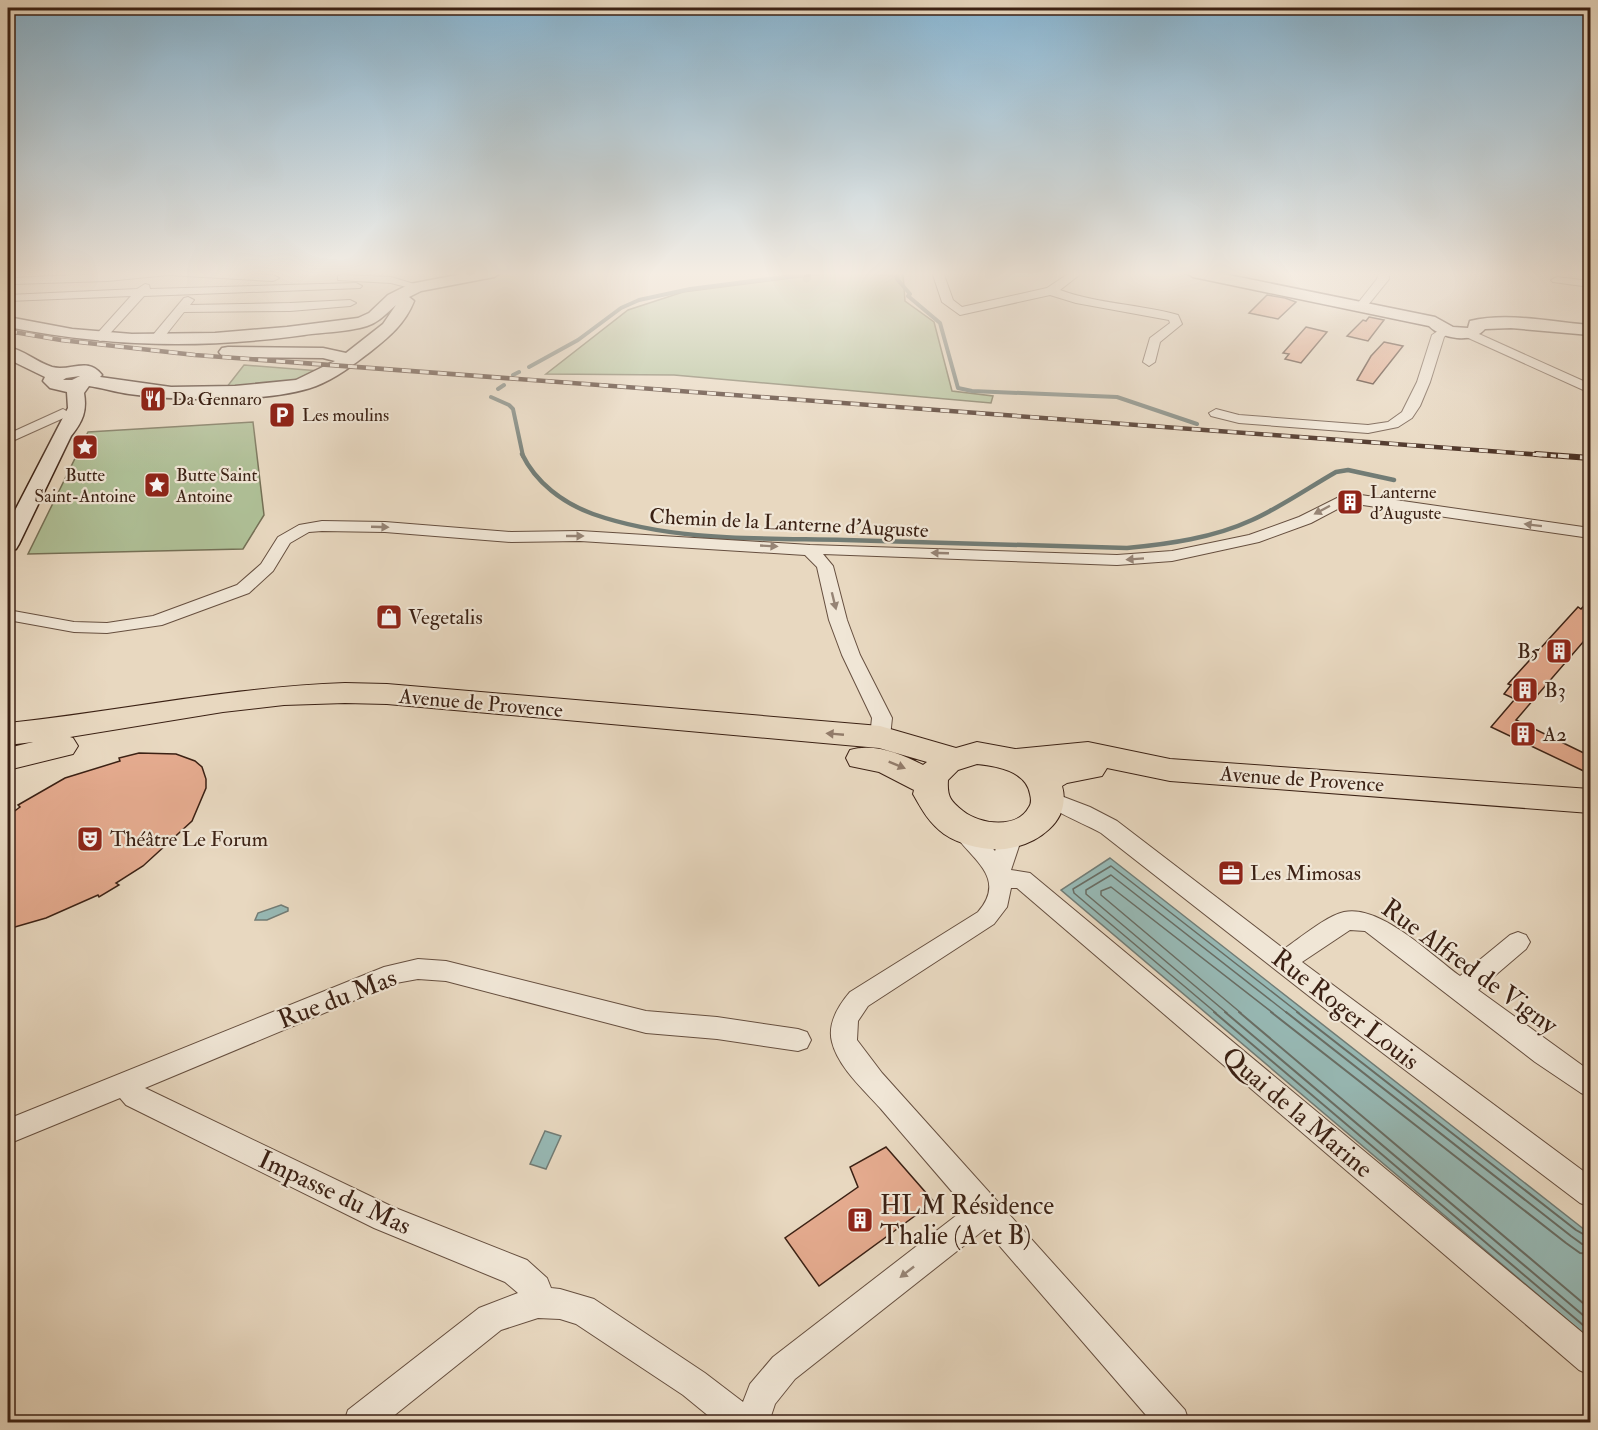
<svg xmlns="http://www.w3.org/2000/svg" width="1598" height="1430" font-family="'IM FELL Double Pica',serif">
<style>
.green{fill:#afc097;stroke:#757056;stroke-width:1.5}
.water{fill:#97b9b5;stroke:#727c75;stroke-width:1.5}
.lines{fill:none;stroke-linecap:round;stroke-linejoin:round}
.shore-far1{stroke:#696d64;stroke-width:1.5}
.shore{stroke:#696d64;stroke-width:2}
.stream-far1{stroke:#727c75;stroke-width:4}
.stream{stroke:#727c75;stroke-width:4.5}
.building{fill:#e5ab8f;stroke:#3b2114;stroke-width:1.5}
.street-casing{stroke:#664f3f;stroke-width:2}
.secondary-casing{stroke:#3b2114;stroke-width:3}
.primary-casing{stroke:#3b2114;stroke-width:2}
.street{fill:#f0e6d6;fill-rule:evenodd}
.secondary{fill:#f0e6d6;fill-rule:evenodd}
.primary{fill:#e8d8c0;fill-rule:evenodd}
.rail-far1-casing{stroke:#3b2114;stroke-width:4.5}
.rail-casing{stroke:#3b2114;stroke-width:6}
.rail-far1{stroke:#f0e6d6;stroke-width:3;stroke-dasharray:9;stroke-linecap:butt}
.rail{stroke:#f0e6d6;stroke-width:4;stroke-dasharray:11;stroke-linecap:butt}
.oneway{fill:#968475}
.oneway2{fill:#927c6a}
.labels{text-anchor:middle;stroke-width:4.5;stroke-linejoin:round;paint-order:stroke}
.far-poi-label{font-size:18px;fill:#3b2114;stroke:#f0e6d6;text-anchor:start}
.street-label{font-size:21px;fill:#3b2114;stroke:#f0e6d6}
.poi-label{font-size:21px;fill:#3b2114;stroke:#f0e6d6;text-anchor:start}
.near-street-label{font-size:26px;fill:#3b2114;stroke:#f0e6d6}
.near-poi-label{font-size:26px;fill:#3b2114;stroke:#f0e6d6;text-anchor:start}
</style>
<rect width="100%" height="100%" fill="#e8d8c0"/>
<filter id="stains"><feTurbulence type="fractalNoise" baseFrequency=".00333" numOctaves="4"/><feColorMatrix values="0 0 0 0 .2 0 0 0 0 .09 0 0 0 0 .02 0 0 0 .5 -.17"/></filter>
<radialGradient id="worn" r=".72"><stop offset=".6" stop-color="#630" stop-opacity="0"/><stop offset="1" stop-color="#630" stop-opacity=".3"/></radialGradient>
<path class="green" d="M 838,272 L 903,274 L 905,301 L 934,322 L 952,391 L 993,396 L 991,403 L 674,375 L 546,374 L 628,310 L 683,292 Z
M 244,365 L 320,371 L 295,381 L 226,388 Z
M 253,422 L 264,515 L 243,549 L 28,554 L 88,432 Z"/>
<path class="water" d="M 1110,858 L 1590,1234 L 1590,1339 L 1061,890 Z
M 281,905 L 288,908 L 288,911 L 267,920 L 255,920 L 258,913 Z
M 545,1131 L 561,1136 L 546,1169 L 530,1164 Z"/>
<g class="lines">
<path class="shore-far1" d="M 1216,1013 L 1074,893 L 1073,889 L 1111,866 L 1299,1013
M 1227,1013 L 1086,894 L 1086,890 L 1111,875 L 1287,1013
M 1241,1013 L 1101,895 L 1101,891 L 1111,887 L 1273,1013"/>
<path class="shore" d="M 1214,1012 L 1590,1331
M 1225,1012 L 1590,1321
M 1239,1012 L 1590,1309
M 1271,1012 L 1566,1243 L 1580,1253 L 1590,1254
M 1286,1012 L 1571,1236 L 1582,1244 L 1590,1245
M 1297,1012 L 1576,1230 L 1590,1238"/>
<path class="stream-far1" d="M 862,272 L 898,275 L 897,279 L 910,294 L 908,296 L 940,323 L 958,388 L 972,391 L 1117,397 L 1197,424
M 529,367 L 578,340 L 621,308 L 639,300 L 690,289 L 824,272
M 513,375 L 519,372
M 498,389 L 504,385
M 491,397 L 509,405 L 513,409 L 523,456"/>
<path class="stream" d="M 522,454 C 536,483 563,503 593,514 C 673,542 762,538 845,540 C 939,543 1033,546 1127,548 C 1169,544 1213,538 1252,520 C 1281,507 1308,488 1336,472 L 1348,470 L 1394,480"/>
</g>
<path class="building" d="M 1267,295 L 1285,298 L 1296,302 L 1278,319 L 1249,313 Z
M 1369,317 L 1384,320 L 1368,341 L 1347,336 L 1363,320 L 1366,321 Z
M 1306,327 L 1327,332 L 1301,363 L 1285,359 L 1289,354 L 1283,353 Z
M 1384,342 L 1403,346 L 1373,384 L 1357,380 L 1371,356 Z
M 1590,599 L 1590,634 L 1516,720 L 1590,756 L 1590,774 L 1491,727 L 1515,699 L 1504,694 L 1511,685 L 1508,684 L 1578,607 L 1581,609 Z
M 139,753 L 176,754 L 195,761 L 202,767 L 206,779 L 206,788 L 192,821 L 143,866 L 116,883 L 119,885 L 99,897 L 98,895 L 46,918 L 8,929 L 8,816 L 20,807 L 18,805 L 65,778 L 120,761 L 119,758 Z
M 886,1147 L 934,1202 L 819,1286 L 785,1238 L 858,1187 L 850,1167 Z"/>
<g class="lines">
<defs>
<path id="street" d="M 136,272 L 223,272 L 273,275 L 279,278 L 273,281 L 168,275 L 107,281 L 13,284 L 8,281 L 13,278 Z
M 932,272 L 943,272 L 953,300 L 962,307 L 1047,288 L 1071,272 L 1083,272 L 1060,290 C 1098,304 1139,304 1178,315 L 1182,324 L 1160,342 L 1155,362 L 1149,366 L 1143,362 L 1150,338 L 1170,323 L 1169,320 L 1076,303 L 1050,295 L 960,315 L 942,302 Z
M 1379,272 L 1389,272 L 1389,279 L 1364,310 L 1356,310 L 1354,308 L 1377,279 Z
M 342,275 L 391,277 L 424,287 L 418,290 L 391,283 L 338,280 L 338,276 Z
M 1557,277 L 1590,281 L 1590,287 L 1553,282 L 1551,280 Z
M 356,283 L 362,286 L 360,288 L 144,296 L 104,340 L 100,341 L 94,337 L 131,296 L 8,301 L 8,295 L 137,289 L 145,284 L 149,285 L 150,289 Z
M 188,297 L 194,300 L 190,305 L 290,303 L 350,300 L 356,303 L 350,306 L 290,311 L 184,312 L 161,341 L 153,341 L 151,338 L 153,335 L 184,298 Z
M 1445,326 L 1451,330 L 1444,337 L 1430,382 L 1420,406 L 1412,418 L 1398,427 L 1368,433 L 1239,423 L 1211,416 L 1209,413 L 1216,409 L 1239,415 L 1368,425 L 1388,422 L 1402,412 L 1417,382 L 1432,335 Z
M 1468,329 L 1590,384 L 1590,393 L 1464,336 L 1462,333 Z
M 63,409 L 70,413 L 68,416 L 8,443 L 8,434 Z
M 1347,493 L 1590,528 L 1590,538 L 1349,503 L 1311,523 L 1259,542 L 1172,561 L 1117,565 L 823,554 L 833,566 L 847,620 L 860,655 L 892,718 L 890,737 L 887,742 L 880,744 L 873,742 L 870,737 L 872,718 L 842,655 L 829,620 L 817,567 L 805,555 L 580,541 L 511,542 L 385,532 L 322,531 L 309,532 L 290,543 L 273,571 L 249,593 L 162,625 L 107,633 L 74,632 L 8,620 L 8,610 L 74,622 L 107,623 L 153,616 L 237,585 L 261,564 L 278,537 L 299,525 L 322,521 L 385,522 L 511,532 L 580,531 L 810,545 L 1117,555 L 1172,551 L 1249,535 L 1299,517 Z
M 1048,791 L 1090,807 L 1117,821 L 1284,949 C 1300,938 1326,916 1344,912 C 1380,904 1431,955 1460,976 L 1510,935 L 1518,932 L 1526,935 L 1530,942 L 1526,949 L 1478,990 L 1590,1071 L 1590,1097 L 1581,1093 L 1535,1062 L 1365,931 L 1350,930 L 1302,962 L 1590,1176 L 1590,1207 L 1580,1203 L 1346,1025 L 1101,833 C 1089,826 1042,806 1037,798 L 1041,793 Z
M 963,822 L 971,824 L 995,851 L 1004,828 L 1012,826 L 1020,828 L 1023,834 L 1011,870 L 1030,873 L 1590,1339 L 1590,1375 L 1579,1370 L 1017,888 L 1011,888 L 1007,907 L 994,924 L 868,1006 L 858,1021 L 857,1040 L 882,1073 L 1185,1410 L 1189,1422 L 1152,1422 L 985,1229 L 795,1379 L 775,1404 L 769,1422 L 716,1422 L 683,1395 L 576,1324 L 560,1319 L 538,1318 L 501,1330 L 386,1422 L 344,1422 L 348,1410 L 479,1308 L 518,1293 L 505,1282 L 374,1228 L 126,1105 L 120,1098 L 8,1144 L 8,1119 L 384,967 L 418,959 L 446,961 L 646,1011 L 717,1017 L 798,1029 L 807,1032 L 811,1040 L 807,1048 L 798,1051 L 717,1039 L 646,1033 L 446,981 L 418,979 L 396,983 L 145,1088 L 393,1207 L 527,1260 L 547,1278 L 551,1288 L 560,1289 L 594,1299 L 705,1373 L 743,1402 L 750,1384 L 773,1357 L 966,1208 C 938,1175 909,1142 881,1109 C 864,1090 838,1067 832,1042 C 827,1023 839,1005 850,992 L 978,912 C 1009,876 968,858 952,830 L 955,824 Z"/>
<path id="secondary" d="M 472,272 L 502,272 L 494,277 L 421,291 L 409,297 L 414,301 C 405,324 389,337 370,352 C 353,365 336,378 316,386 C 270,403 178,401 129,394 C 116,392 102,388 89,386 L 84,393 C 87,411 83,421 71,436 L 19,544 L 16,549 L 8,551 L 8,524 L 68,408 L 67,392 L 50,388 L 43,381 L 45,377 L 8,359 L 8,347 C 24,350 36,362 52,367 C 70,372 88,356 102,375 L 100,377 L 171,387 L 235,386 L 296,380 L 335,361 L 323,358 L 228,357 L 222,356 L 219,352 L 222,348 L 228,347 L 323,348 L 346,353 L 383,324 L 396,305 C 387,313 379,322 367,326 C 348,332 324,332 304,335 C 201,349 109,347 8,327 L 8,317 L 72,329 L 132,334 L 215,333 L 287,327 L 358,318 L 369,313 L 388,295 L 410,284 ZM 80,376 L 72,380 L 63,380 L 66,378 Z
M 1185,272 L 1214,272 L 1435,317 L 1453,327 L 1468,328 L 1470,321 C 1508,312 1552,322 1590,325 L 1590,335 L 1511,328 L 1485,329 C 1472,344 1442,339 1429,326 L 1193,277 Z"/>
<path id="primary" d="M 345,683 L 387,684 L 880,726 L 956,748 L 977,742 L 1015,749 L 1088,742 L 1170,759 L 1590,789 L 1590,813 L 1170,781 L 1107,768 L 1102,776 L 1067,783 L 1062,786 C 1072,821 1037,845 1005,849 C 986,851 960,845 944,834 C 929,823 922,810 913,794 L 914,790 L 910,788 L 879,772 L 850,766 L 846,758 L 850,750 C 874,743 902,754 923,765 L 927,762 L 879,748 L 387,704 L 345,703 L 284,705 L 223,712 L 70,737 L 73,738 L 78,746 L 73,754 L 8,770 L 8,748 L 33,742 L 8,745 L 8,723 C 121,711 231,687 345,683 ZM 977,764 C 997,766 1026,771 1030,794 C 1031,798 1032,803 1029,807 C 1017,830 979,824 963,811 C 950,801 947,796 948,780 L 958,770 Z"/>
</defs>
<use href="#street" class="street-casing"/>
<use href="#secondary" class="secondary-casing"/>
<use href="#primary" class="primary-casing"/>
<use href="#street" class="street"/>
<use href="#secondary" class="secondary"/>
<use href="#primary" class="primary"/>
<defs>
<path id="rail-far1" d="M 8,331 L 61,340 L 195,355 L 1556,456"/>
<path id="rail" d="M 1536,454 L 1590,458"/>
</defs>
<use href="#rail-far1" class="rail-far1-casing"/>
<use href="#rail" class="rail-casing"/>
<use href="#rail-far1" class="rail-far1"/>
<use href="#rail" class="rail"/>
</g>
<defs><path id="oneway-solid" d="M-6-.8H1V-3.2L6.5 0L1 3.2V.8H-6Z" transform="scale(1.5)"/></defs>
<g class="oneway">
<use href="#oneway-solid" transform="translate(1322 510) rotate(152)"/>
<use href="#oneway-solid" transform="translate(1533 525) rotate(-173)"/>
<use href="#oneway-solid" transform="translate(380 527) rotate(2)"/>
<use href="#oneway-solid" transform="translate(575 536)"/>
<use href="#oneway-solid" transform="translate(769 546) rotate(3)"/>
<use href="#oneway-solid" transform="translate(940 553) rotate(-178)"/>
<use href="#oneway-solid" transform="translate(1135 559) rotate(176)"/>
<use href="#oneway-solid" transform="translate(834 601) rotate(76)"/>
<use href="#oneway-solid" transform="translate(907 1272) rotate(142)"/>
</g>
<g class="oneway2">
<use href="#oneway-solid" transform="translate(835 734) rotate(-175)"/>
<use href="#oneway-solid" transform="translate(897 765) rotate(22)"/>
</g>
<linearGradient id="sky" x2="0" y2="1"><stop stop-color="#87b6d4"/><stop offset="0.58" stop-color="#f5ede3"/><stop offset="1" stop-color="#f5ede3" stop-opacity="0"/></linearGradient>
<rect width="1598" height="472" fill="url(#sky)"/>
<defs>
<symbol id="restaurant-square" viewBox="-11 -11 22 22"><rect x="-9" y="-9" width="18" height="18" rx="4" fill="#8f2418" stroke="#f0e6d6"/><path d="M-5-6h1v4h1v-4h1v4h1v-4h1v5L-1.5 .5V6h-2V.5L-5-1ZM5-6V6H3V1.5H1.5Q1.5-4 5-6Z" fill="#fff"/></symbol>
<symbol id="parking-square" viewBox="-11 -11 22 22"><rect x="-9" y="-9" width="18" height="18" rx="4" fill="#8f2418" stroke="#f0e6d6"/><path d="M-3.5-5.5H1a3.5 3.5 0 0 1 0 7H-1V5.5H-3.5ZM-1-3.4V-.6H.8a1.4 1.4 0 0 0 0-2.8Z" fill="#fff"/></symbol>
<symbol id="sight-square" viewBox="-11 -11 22 22"><rect x="-9" y="-9" width="18" height="18" rx="4" fill="#8f2418" stroke="#f0e6d6"/><path d="M0-6L1.8-2.2L6-1.7L2.9 1.2L3.7 5.4L0 3.3L-3.7 5.4L-2.9 1.2L-6-1.7L-1.8-2.2Z" fill="#fff"/></symbol>
<symbol id="building-square" viewBox="-11 -11 22 22"><rect x="-9" y="-9" width="18" height="18" rx="4" fill="#8f2418" stroke="#f0e6d6"/><path d="M-4-6H4V6H1V3H-1V6H-4ZM-2.5-4.3h1.7v1.8h-1.7ZM.8-4.3h1.7v1.8H.8ZM-2.5-1h1.7V.8h-1.7ZM.8-1h1.7V.8H.8Z" fill="#fff"/></symbol>
<symbol id="shop-square" viewBox="-11 -11 22 22"><rect x="-9" y="-9" width="18" height="18" rx="4" fill="#8f2418" stroke="#f0e6d6"/><path d="M-5-2.5h2.3a2.7 3.5 0 0 1 5.4 0H5L5.5 6h-11ZM-1.5-2.5h3a1.5 2.3 0 0 0-3 0Z" fill="#fff"/></symbol>
<symbol id="theatre-square" viewBox="-11 -11 22 22"><rect x="-9" y="-9" width="18" height="18" rx="4" fill="#8f2418" stroke="#f0e6d6"/><path d="M-5-5.5Q0-4 5-5.5V0Q5 5 0 6Q-5 5-5 0ZM-3.3-2.5H-1v1.5H-3.3ZM1-2.5H3.3v1.5H1ZM-2.8 1Q0 5.5 2.8 1Z" fill="#fff"/></symbol>
<symbol id="office-square" viewBox="-11 -11 22 22"><rect x="-9" y="-9" width="18" height="18" rx="4" fill="#8f2418" stroke="#f0e6d6"/><path d="M-6-3h4V-5.5h4V-3h4V5H-6ZM-1-4.5V-3h2v-1.5ZM-6 0V1H6V0Z" fill="#fff"/></symbol>
</defs>
<g fill-rule="evenodd">
<use href="#restaurant-square" x="138" y="384" width="30" height="30"/>
<use href="#parking-square" x="267" y="400" width="30" height="30"/>
<use href="#sight-square" x="70" y="432" width="30" height="30"/>
<use href="#sight-square" x="142" y="470" width="30" height="30"/>
<use href="#building-square" x="1335" y="487" width="30" height="30"/>
<use href="#shop-square" x="374" y="602" width="30" height="30"/>
<use href="#building-square" x="1544" y="636" width="30" height="30"/>
<use href="#building-square" x="1510" y="675" width="30" height="30"/>
<use href="#building-square" x="1508" y="719" width="30" height="30"/>
<use href="#theatre-square" x="75" y="824" width="30" height="30"/>
<use href="#office-square" x="1216" y="858" width="30" height="30"/>
<use href="#building-square" x="845" y="1205" width="30" height="30"/>
</g>
<g class="labels">
<g class="far-poi-label">
<text x="172" y="405">Da Gennaro</text>
<text x="302" y="421">Les moulins</text>
<text x="85" y="481" text-anchor="middle">Butte<tspan x="85" dy="21">Saint-Antoine</tspan></text>
<text x="176" y="481">Butte Saint<tspan x="176" dy="21">Antoine</tspan></text>
<text x="1370" y="498">Lanterne<tspan x="1370" dy="21">d'Auguste</tspan></text>
</g>
<g class="street-label">
<text transform="translate(789 523) rotate(3)" y="7">Chemin de la Lanterne d'Auguste</text>
<text transform="translate(481 703) rotate(5)" y="7">Avenue de Provence</text>
<text transform="translate(1302 779) rotate(4)" y="7">Avenue de Provence</text>
</g>
<g class="poi-label">
<text x="408" y="624">Vegetalis</text>
<text x="1540" y="658" text-anchor="end">B5</text>
<text x="1544" y="697">B3</text>
<text x="1543" y="741">A2</text>
<text x="110" y="846">Théâtre Le Forum</text>
<text x="1250" y="880">Les Mimosas</text>
</g>
<g class="near-street-label">
<text transform="translate(1470 966) rotate(36)" y="9">Rue Alfred de Vigny</text>
<text transform="translate(337 998) rotate(-21)" y="9">Rue du Mas</text>
<text transform="translate(1346 1009) rotate(38)" y="9">Rue Roger Louis</text>
<text transform="translate(1298 1112) rotate(40)" y="9">Quai de la Marine</text>
<text transform="translate(335 1192) rotate(25)" y="9">Impasse du Mas</text>
</g>
<g class="near-poi-label">
<text x="880" y="1214">HLM Résidence<tspan x="880" dy="30">Thalie (A et B)</tspan></text>
</g>
</g>
<rect width="1598" height="1430" fill="none" stroke="#e8d8c0" stroke-width="30"/>
<rect x="9" y="9" width="1580" height="1412" fill="none" stroke="#3b2114" stroke-width="3"/>
<rect x="15" y="15" width="1568" height="1400" fill="none" stroke="#3b2114" stroke-width="1.5"/>
<rect width="100%" height="100%" filter="url(#stains)"/>
<rect width="100%" height="100%" fill="url(#worn)"/>
</svg>
